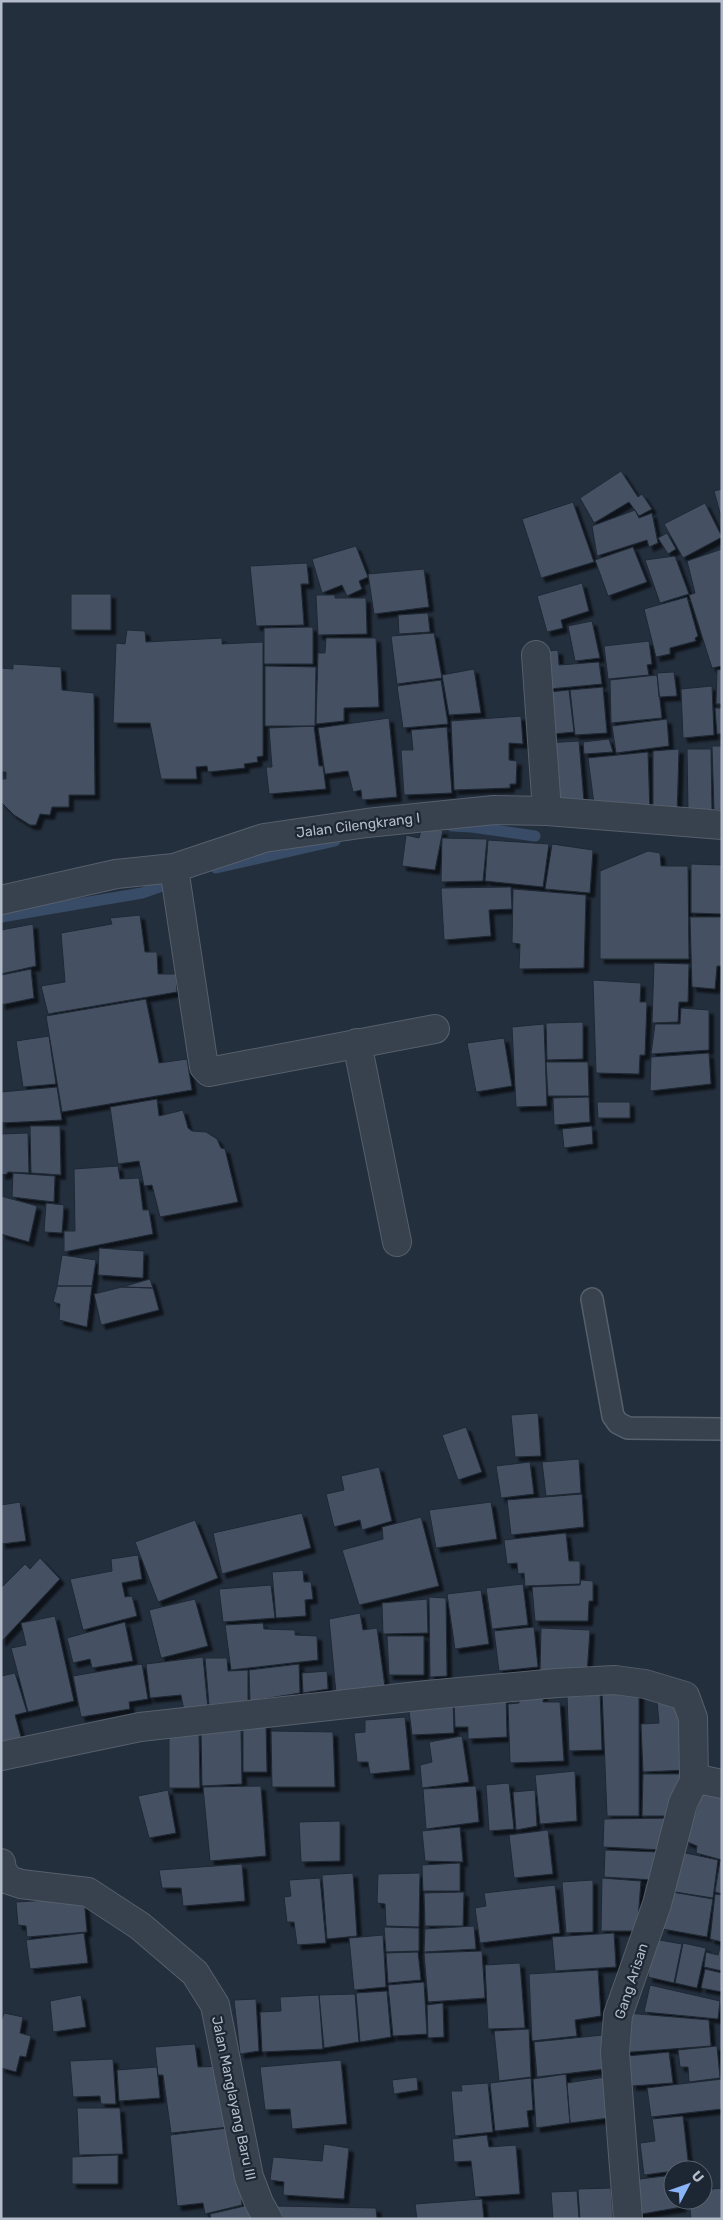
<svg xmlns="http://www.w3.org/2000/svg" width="723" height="2220" font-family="Rubik,sans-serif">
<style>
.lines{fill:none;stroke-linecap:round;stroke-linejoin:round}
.stream{stroke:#394c67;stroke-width:11}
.building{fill:#455162;stroke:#1f2835;filter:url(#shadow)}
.service-casing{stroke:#565f6c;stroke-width:24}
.minor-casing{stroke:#565f6c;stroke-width:30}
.service{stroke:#38414e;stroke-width:21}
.minor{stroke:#38414e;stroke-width:28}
.labels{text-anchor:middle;stroke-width:4.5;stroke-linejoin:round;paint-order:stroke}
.street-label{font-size:14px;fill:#b4bcc9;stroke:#1d2633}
</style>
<defs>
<filter id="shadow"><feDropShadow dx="4.5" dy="4.5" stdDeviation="1" flood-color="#0009"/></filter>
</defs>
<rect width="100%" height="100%" fill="#242f3e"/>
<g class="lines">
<path class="stream" d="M 452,826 L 472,827 L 535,836
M 216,868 L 335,841
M 1,917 L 142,893 L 168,884"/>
</g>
<path class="building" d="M 621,471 L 638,497 L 642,494 L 652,509 L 639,516 L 629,502 L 594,523 L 580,498 Z
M 722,489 L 722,520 L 714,491 Z
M 573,502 L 594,562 L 541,578 L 522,519 Z
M 705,503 L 722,537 L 683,558 L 664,524 Z
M 635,510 L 639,518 L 652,513 L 658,543 L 649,547 L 647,540 L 597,556 L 592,526 Z
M 667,533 L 676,549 L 668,554 L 658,538 Z
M 356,546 L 368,577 L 359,581 L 362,589 L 347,596 L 342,585 L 322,593 L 312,559 Z
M 633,547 L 647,582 L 608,596 L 595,560 Z
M 722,549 L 722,666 L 712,668 L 689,595 L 695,593 L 687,561 Z
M 675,556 L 689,594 L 660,603 L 645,560 Z
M 307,563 L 309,584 L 301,584 L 304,625 L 256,626 L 250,566 Z
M 424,569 L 429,607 L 374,614 L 368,574 Z
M 582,583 L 589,611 L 561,620 L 563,628 L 547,632 L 537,596 Z
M 71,594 L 111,594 L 111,630 L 71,630 Z
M 316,595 L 335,595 L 335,598 L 366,598 L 367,634 L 318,635 Z
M 687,597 L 698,636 L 695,638 L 696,641 L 670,648 L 670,654 L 656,657 L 644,609 Z
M 428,613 L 430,632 L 399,634 L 398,615 Z
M 592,621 L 600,658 L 575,661 L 568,626 Z
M 313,627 L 313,664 L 264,664 L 264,628 Z
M 127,630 L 145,631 L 146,642 L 222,638 L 222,644 L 263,642 L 263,756 L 257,757 L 258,762 L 244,764 L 245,768 L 208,772 L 207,766 L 196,767 L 197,779 L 161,779 L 150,723 L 113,723 L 116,643 L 125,644 Z
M 434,633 L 442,678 L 397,684 L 391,636 Z
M 326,638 L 376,638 L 379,707 L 344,708 L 344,721 L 316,724 L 318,653 L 325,653 Z
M 649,641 L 652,664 L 647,665 L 649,675 L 608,679 L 604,646 Z
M 558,650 L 559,665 L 599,662 L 602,684 L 539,690 L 538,652 Z
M 13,664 L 61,667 L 62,690 L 94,693 L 95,795 L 69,795 L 69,807 L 52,807 L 50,815 L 40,814 L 36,825 L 30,825 L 14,815 L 1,802 L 1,779 L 6,779 L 6,772 L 1,772 L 1,668 L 13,669 Z
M 265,666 L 316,667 L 315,726 L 265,726 Z
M 474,669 L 481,713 L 449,715 L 442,675 Z
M 722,669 L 722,704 L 716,704 L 717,670 Z
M 674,672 L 677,696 L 659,697 L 657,673 Z
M 657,675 L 662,718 L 611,723 L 610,680 Z
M 441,680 L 448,724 L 403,728 L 397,686 Z
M 712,686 L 714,735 L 683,738 L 681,689 Z
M 603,687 L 607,733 L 575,735 L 570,690 Z
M 569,690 L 574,732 L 543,735 L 540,693 Z
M 715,708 L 722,708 L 722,734 L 717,734 Z
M 521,716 L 523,744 L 509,743 L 509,760 L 517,761 L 516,784 L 510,784 L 510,788 L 454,790 L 451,721 Z
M 389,718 L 397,797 L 362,800 L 361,790 L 353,792 L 348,771 L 325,774 L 318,728 Z
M 667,719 L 669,746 L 616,753 L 612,726 Z
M 314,726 L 319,766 L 323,766 L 326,789 L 269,794 L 266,767 L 272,767 L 269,728 Z
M 447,727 L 452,793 L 404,795 L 401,750 L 413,750 L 411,730 Z
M 609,739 L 613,752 L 584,754 L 583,742 Z
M 579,741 L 584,802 L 552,804 L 546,743 Z
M 712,746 L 722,746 L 722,810 L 714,810 Z
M 679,749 L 677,816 L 653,817 L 653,751 Z
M 687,749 L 711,749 L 712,811 L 688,811 Z
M 648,752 L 650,815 L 631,813 L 628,803 L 594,804 L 588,758 Z
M 443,830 L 435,870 L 402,866 L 406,835 L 419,838 L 421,831 Z
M 442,838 L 487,839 L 483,881 L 441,882 Z
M 488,840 L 549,844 L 543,887 L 485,881 Z
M 552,844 L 593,850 L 590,893 L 545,889 Z
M 648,851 L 660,853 L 661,866 L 688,866 L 689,959 L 600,959 L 600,871 Z
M 691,864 L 722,865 L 722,914 L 691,913 Z
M 511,887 L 512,909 L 489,910 L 491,936 L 444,940 L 441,888 Z
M 513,889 L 586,895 L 584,968 L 519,969 L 520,944 L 512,943 Z
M 140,915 L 145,952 L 157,952 L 158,974 L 176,974 L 177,992 L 48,1014 L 41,986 L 65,982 L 61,933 L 112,924 L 110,918 Z
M 690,917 L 722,917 L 722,966 L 717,966 L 715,989 L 692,987 Z
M 33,924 L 36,966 L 1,974 L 1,930 Z
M 654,963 L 689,964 L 688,1002 L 679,1002 L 678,1022 L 652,1023 Z
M 31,969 L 34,998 L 1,1005 L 1,975 Z
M 593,980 L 641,983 L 640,1002 L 647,1002 L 645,1055 L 640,1055 L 639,1074 L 596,1073 Z
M 146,999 L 159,1063 L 187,1059 L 192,1090 L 62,1112 L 46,1016 Z
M 681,1008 L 709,1010 L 709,1050 L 651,1054 L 655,1024 L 680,1024 Z
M 583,1022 L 583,1059 L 547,1060 L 546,1023 Z
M 544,1024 L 547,1106 L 516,1107 L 512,1027 Z
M 49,1036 L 56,1084 L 23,1087 L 16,1041 Z
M 504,1038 L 512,1086 L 476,1092 L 467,1043 Z
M 709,1053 L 711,1084 L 650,1091 L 651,1057 Z
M 546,1062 L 588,1062 L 589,1096 L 548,1096 Z
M 57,1087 L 62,1120 L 1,1123 L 1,1092 Z
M 589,1097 L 590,1122 L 554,1125 L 553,1098 Z
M 157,1099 L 159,1116 L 183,1110 L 188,1128 L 192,1131 L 206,1132 L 217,1139 L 221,1148 L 225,1149 L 238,1202 L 160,1217 L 152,1185 L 144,1186 L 139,1161 L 118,1164 L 110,1107 Z
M 597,1102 L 630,1102 L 630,1118 L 598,1118 Z
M 30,1126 L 60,1126 L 61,1175 L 31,1173 Z
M 592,1126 L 593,1144 L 564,1148 L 562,1129 Z
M 28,1133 L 29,1173 L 8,1172 L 7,1174 L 1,1175 L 1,1134 Z
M 118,1166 L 120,1179 L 139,1178 L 143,1210 L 149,1210 L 153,1234 L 64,1252 L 64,1231 L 75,1231 L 74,1169 Z
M 13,1173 L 55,1176 L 54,1202 L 12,1197 Z
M 1,1196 L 37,1206 L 29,1242 L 1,1234 Z
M 46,1203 L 64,1205 L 62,1233 L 44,1232 Z
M 99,1248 L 144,1251 L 143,1278 L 98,1275 Z
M 62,1255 L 96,1260 L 92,1286 L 57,1286 Z
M 150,1279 L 153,1288 L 122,1287 Z
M 57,1286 L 92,1286 L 87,1327 L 59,1320 L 60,1304 L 53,1302 Z
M 122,1287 L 153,1288 L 159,1310 L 101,1325 L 94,1294 Z
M 538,1413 L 541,1456 L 515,1457 L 511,1415 Z
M 466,1427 L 482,1472 L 458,1480 L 442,1435 Z
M 579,1459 L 581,1493 L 546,1496 L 542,1462 Z
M 530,1462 L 534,1494 L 501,1498 L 496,1466 Z
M 379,1467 L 392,1521 L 362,1530 L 360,1520 L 334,1527 L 326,1494 L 344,1490 L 341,1476 Z
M 582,1494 L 584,1527 L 511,1535 L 507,1500 Z
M 20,1502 L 26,1541 L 1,1544 L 1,1505 Z
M 491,1502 L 497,1539 L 436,1548 L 429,1510 Z
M 302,1513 L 311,1548 L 222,1574 L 213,1533 Z
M 421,1517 L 439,1586 L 359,1605 L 342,1550 L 383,1539 L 382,1527 Z
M 195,1520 L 218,1578 L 158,1602 L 135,1542 Z
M 566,1533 L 569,1561 L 580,1561 L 580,1584 L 525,1586 L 524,1573 L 518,1574 L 517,1563 L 507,1564 L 504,1540 Z
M 138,1555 L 142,1579 L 122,1583 L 125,1597 L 132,1596 L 137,1616 L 83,1630 L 70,1579 L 112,1571 L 111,1559 Z
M 40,1558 L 60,1579 L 1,1642 L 1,1588 L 25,1564 L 30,1569 Z
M 303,1570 L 304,1582 L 311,1582 L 313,1599 L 305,1600 L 306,1616 L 276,1618 L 272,1572 Z
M 581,1580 L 593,1581 L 593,1601 L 589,1601 L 588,1621 L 535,1621 L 532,1587 L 580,1585 Z
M 523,1584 L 528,1625 L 492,1629 L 486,1588 Z
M 271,1585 L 275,1618 L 223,1622 L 219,1589 Z
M 481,1590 L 489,1644 L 455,1649 L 447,1594 Z
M 429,1597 L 446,1598 L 447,1676 L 430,1677 Z
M 195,1599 L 208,1646 L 161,1658 L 149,1610 Z
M 427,1599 L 428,1633 L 383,1634 L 382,1603 Z
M 360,1613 L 363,1630 L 377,1628 L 385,1687 L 336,1693 L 329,1619 Z
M 55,1616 L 74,1701 L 28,1712 L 11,1648 L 26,1645 L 21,1623 Z
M 125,1622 L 133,1661 L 92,1668 L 90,1659 L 73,1663 L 67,1638 Z
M 263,1623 L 264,1629 L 295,1630 L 295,1635 L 317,1636 L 318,1660 L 231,1670 L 225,1625 Z
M 534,1627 L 538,1667 L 499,1671 L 494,1631 Z
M 541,1628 L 590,1630 L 587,1673 L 540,1671 Z
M 387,1636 L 424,1636 L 424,1675 L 389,1675 Z
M 203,1657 L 208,1709 L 184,1711 L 181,1695 L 150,1698 L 146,1664 Z
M 205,1658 L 227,1658 L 228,1671 L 248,1670 L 248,1701 L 209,1705 Z
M 142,1664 L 148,1699 L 129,1702 L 130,1709 L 81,1717 L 73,1676 Z
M 299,1664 L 300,1693 L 250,1701 L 249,1670 Z
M 327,1671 L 328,1689 L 303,1693 L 302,1673 Z
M 15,1673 L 27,1712 L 15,1715 L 23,1744 L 1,1751 L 1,1676 Z
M 585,1689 L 600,1690 L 602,1750 L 569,1751 L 567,1696 L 585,1696 Z
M 602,1690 L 639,1692 L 639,1816 L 607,1816 Z
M 519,1691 L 543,1691 L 543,1702 L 560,1702 L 564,1761 L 510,1763 L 508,1704 L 519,1703 Z
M 506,1694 L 507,1737 L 468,1739 L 468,1727 L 455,1727 L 454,1697 Z
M 453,1698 L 454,1733 L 412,1735 L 408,1703 Z
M 657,1701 L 678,1701 L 686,1770 L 643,1772 L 641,1724 L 659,1723 Z
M 405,1717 L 410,1770 L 370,1774 L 368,1762 L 357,1762 L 354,1733 L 365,1732 L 365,1720 Z
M 243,1724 L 266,1724 L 267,1772 L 243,1772 Z
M 241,1729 L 242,1784 L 202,1786 L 201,1731 Z
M 271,1731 L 333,1732 L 335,1787 L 272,1787 Z
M 199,1732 L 200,1788 L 169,1788 L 169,1733 Z
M 462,1736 L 469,1782 L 422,1788 L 420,1765 L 432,1762 L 429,1742 Z
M 575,1771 L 577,1821 L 540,1824 L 535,1775 Z
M 643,1774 L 684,1774 L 677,1816 L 642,1816 Z
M 509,1783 L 514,1829 L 489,1831 L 486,1785 Z
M 261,1786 L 266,1856 L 210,1861 L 203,1787 Z
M 476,1786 L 479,1822 L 426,1829 L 423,1789 Z
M 705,1786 L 722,1792 L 722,1860 L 696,1853 L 697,1846 L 685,1841 Z
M 168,1790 L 176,1833 L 149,1838 L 138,1796 Z
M 535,1790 L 537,1826 L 516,1830 L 513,1792 Z
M 675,1818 L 664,1850 L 603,1847 L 604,1819 Z
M 340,1821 L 340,1861 L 301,1862 L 299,1822 Z
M 460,1827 L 463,1862 L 425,1861 L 422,1831 Z
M 548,1830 L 553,1874 L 514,1878 L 509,1835 Z
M 605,1850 L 658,1852 L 654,1880 L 604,1877 Z
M 681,1852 L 718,1860 L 713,1898 L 669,1891 Z
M 720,1861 L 722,1862 L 722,1894 L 715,1892 Z
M 460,1863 L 460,1891 L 423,1891 L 422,1865 Z
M 242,1864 L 245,1901 L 183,1906 L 181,1888 L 162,1888 L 159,1870 Z
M 353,1873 L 357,1936 L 327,1939 L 322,1875 Z
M 420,1873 L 419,1927 L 386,1926 L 385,1904 L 377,1903 L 378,1874 Z
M 320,1878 L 326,1943 L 297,1945 L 294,1922 L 287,1922 L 284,1897 L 291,1896 L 289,1880 Z
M 602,1878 L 641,1881 L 637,1931 L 601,1931 Z
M 593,1880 L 593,1932 L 566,1933 L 562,1882 Z
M 555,1885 L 560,1933 L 480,1943 L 475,1908 L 486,1906 L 484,1893 Z
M 464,1892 L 463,1926 L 425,1926 L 424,1893 Z
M 672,1892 L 713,1899 L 707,1937 L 663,1929 Z
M 715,1894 L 722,1895 L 722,1942 L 710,1939 Z
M 84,1898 L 87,1932 L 27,1937 L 26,1926 L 18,1925 L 16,1902 Z
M 474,1926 L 476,1949 L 424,1952 L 425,1929 Z
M 384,1927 L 419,1928 L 419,1951 L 386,1952 Z
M 84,1933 L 88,1963 L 30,1969 L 26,1940 Z
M 614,1933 L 616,1967 L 555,1971 L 552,1937 Z
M 383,1935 L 386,1987 L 354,1990 L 349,1938 Z
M 654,1939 L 682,1944 L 674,1983 L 648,1977 Z
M 683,1943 L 706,1948 L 697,1988 L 675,1983 Z
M 721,1943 L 722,1971 L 704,1967 L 706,1952 L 718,1955 Z
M 482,1951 L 485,1998 L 428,2002 L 424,1953 Z
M 418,1952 L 421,1980 L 388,1983 L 386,1953 Z
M 520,1963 L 525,2028 L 488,2029 L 485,1965 Z
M 705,1969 L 722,1973 L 722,1992 L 701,1988 Z
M 598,1970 L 601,2016 L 575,2020 L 577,2036 L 532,2041 L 529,1974 Z
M 424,1982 L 427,2034 L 393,2036 L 388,1985 Z
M 650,1985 L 720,2001 L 718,2019 L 644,2012 Z
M 387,1991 L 391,2037 L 360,2042 L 356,1993 Z
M 355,1994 L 359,2042 L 324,2048 L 319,1995 Z
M 81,1995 L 86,2027 L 53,2032 L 50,2001 Z
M 319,1995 L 323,2049 L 262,2052 L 260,2012 L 281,2011 L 280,1997 Z
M 256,1999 L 259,2051 L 240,2054 L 234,2000 Z
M 443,2003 L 444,2037 L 428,2038 L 427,2005 Z
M 4,2013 L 23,2017 L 20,2033 L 31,2036 L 26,2057 L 20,2056 L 16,2072 L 1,2068 L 1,2022 Z
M 627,2013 L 709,2020 L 711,2046 L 618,2053 Z
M 529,2029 L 531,2077 L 499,2081 L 494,2031 Z
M 603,2035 L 606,2069 L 537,2077 L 534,2042 Z
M 195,2044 L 198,2067 L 222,2066 L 229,2127 L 171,2133 L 163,2075 L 158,2075 L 155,2047 Z
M 717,2046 L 720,2078 L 689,2082 L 688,2067 L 680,2067 L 678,2050 Z
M 669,2052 L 673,2083 L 632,2086 L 628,2056 Z
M 113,2059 L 116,2104 L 101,2104 L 100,2096 L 73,2097 L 70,2061 Z
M 341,2060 L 347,2124 L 292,2129 L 290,2109 L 265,2110 L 260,2067 Z
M 157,2067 L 160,2098 L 119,2101 L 117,2070 Z
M 566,2074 L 570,2123 L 536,2128 L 533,2079 Z
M 417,2077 L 418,2090 L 394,2094 L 392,2080 Z
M 605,2077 L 609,2118 L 570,2123 L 567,2083 Z
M 531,2078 L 533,2110 L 527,2111 L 529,2127 L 495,2131 L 490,2083 Z
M 722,2079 L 722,2109 L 651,2117 L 647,2088 Z
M 488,2083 L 493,2132 L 455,2136 L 451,2091 L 462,2091 L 461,2085 Z
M 77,2108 L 120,2108 L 123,2154 L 79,2155 Z
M 683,2116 L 689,2169 L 644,2175 L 640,2143 L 655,2141 L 652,2119 Z
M 228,2128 L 241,2184 L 242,2205 L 205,2214 L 203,2203 L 177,2206 L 170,2135 Z
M 487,2135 L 489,2147 L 516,2145 L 520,2194 L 475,2197 L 471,2161 L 454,2162 L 452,2139 Z
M 324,2144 L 349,2148 L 344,2199 L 283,2195 L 284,2182 L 270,2180 L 273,2157 L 322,2161 Z
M 118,2155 L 118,2184 L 72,2184 L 72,2157 Z
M 673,2175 L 673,2200 L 681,2200 L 682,2207 L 636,2215 L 632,2180 Z
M 611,2188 L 613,2219 L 580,2219 L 578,2189 Z
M 722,2188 L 722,2219 L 691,2219 L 689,2200 L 703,2200 L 703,2190 Z
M 577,2191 L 579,2219 L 553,2219 L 551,2192 Z
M 482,2199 L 484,2219 L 417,2219 L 415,2204 Z
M 249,2205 L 255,2219 L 211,2219 L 210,2214 Z
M 276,2206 L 376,2208 L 377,2219 L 284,2219 Z"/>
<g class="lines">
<defs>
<path id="service" d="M 592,1299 L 613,1416 L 618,1423 L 628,1428 L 722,1429"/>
<path id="minor" d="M 536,655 L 547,811
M 174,868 L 204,1067 L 209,1072 L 435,1029
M 1,900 L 116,874 L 174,868 L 264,838 L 367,823 L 494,810 L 547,811 L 722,825
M 357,1043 L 397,1242
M 1,1756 L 140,1727 L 427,1695 L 557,1683 L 615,1680 L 645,1684 L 685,1696 L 693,1718 L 694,1781 L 683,1803 L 657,1904 L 618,2015 L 615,2052 L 628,2219
M 694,1781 L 703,1780 L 722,1784
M 1,1863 L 2,1870 L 9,1880 L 21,1884 L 88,1892 L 140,1926 L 195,1973 L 215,2005 L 249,2177 L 259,2203 L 268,2219"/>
</defs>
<use href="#service" class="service-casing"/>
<use href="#minor" class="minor-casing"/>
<use href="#service" class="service"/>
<use href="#minor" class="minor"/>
</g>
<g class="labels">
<g class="street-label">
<text transform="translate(358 825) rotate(-7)" y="5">Jalan Cilengkrang I</text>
<text transform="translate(631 1981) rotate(-72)" y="5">Gang Arisan</text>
<text transform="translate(234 2098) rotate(78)" y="5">Jalan Manglayang Baru III</text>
</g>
</g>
<rect width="723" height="2220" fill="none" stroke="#b4bcc9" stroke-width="5"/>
<g transform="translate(688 2185) rotate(49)"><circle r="24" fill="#1d2633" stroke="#59626f"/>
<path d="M0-4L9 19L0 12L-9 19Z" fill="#8ab4f8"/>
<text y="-8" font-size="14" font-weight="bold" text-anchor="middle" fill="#b4bcc9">U</text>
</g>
</svg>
